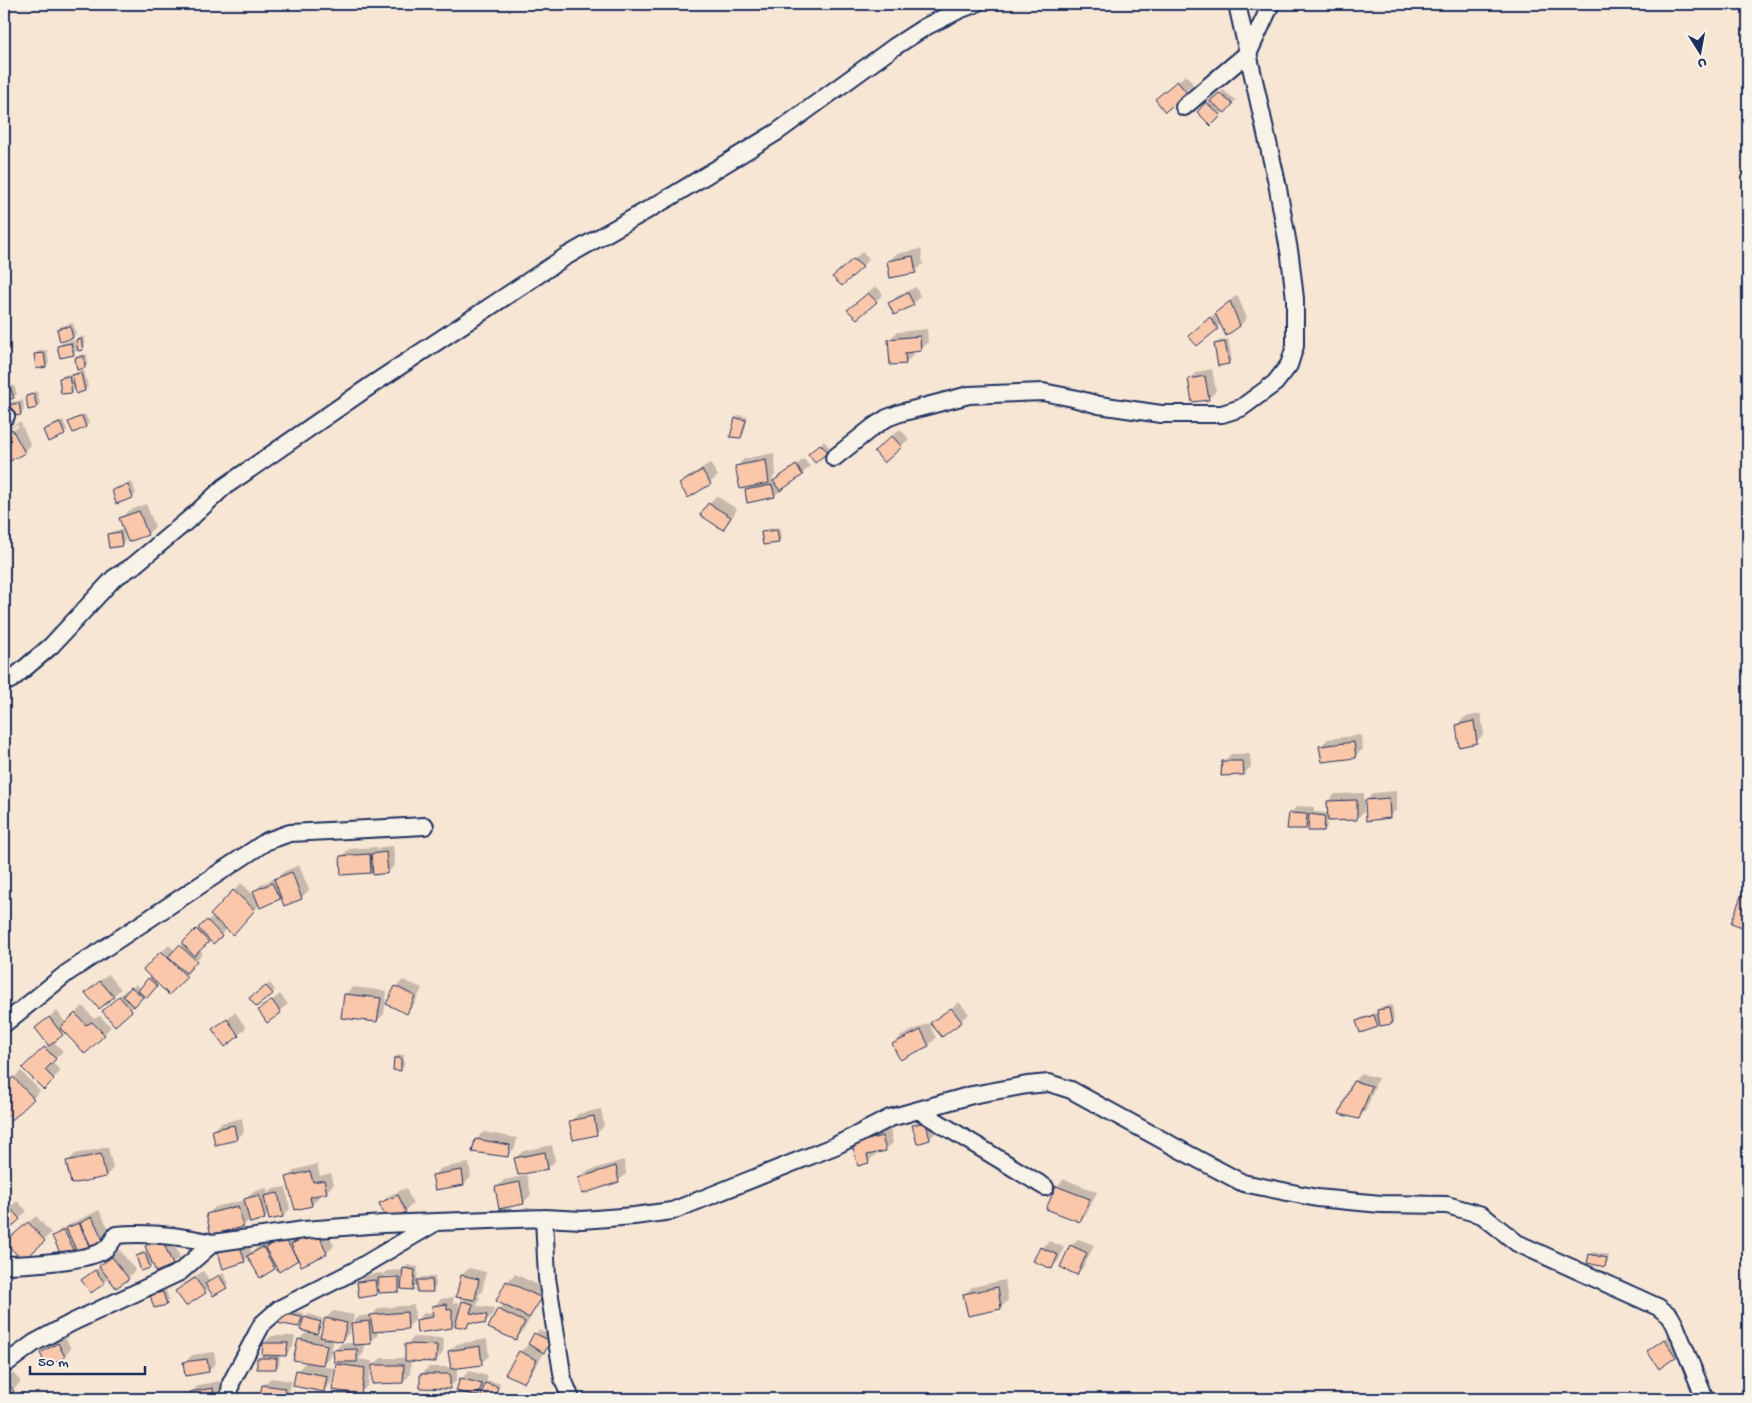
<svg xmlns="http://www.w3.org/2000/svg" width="1752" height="1403" font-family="'Gochi Hand',sans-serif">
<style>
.shadow{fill:#0003;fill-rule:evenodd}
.building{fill:#fac7aa;stroke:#1b2f5e}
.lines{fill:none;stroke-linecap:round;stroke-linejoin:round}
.minor-casing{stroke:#1b2f5e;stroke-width:20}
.minor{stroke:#f7f3e8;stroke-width:16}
</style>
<rect width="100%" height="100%" fill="#f8e6d5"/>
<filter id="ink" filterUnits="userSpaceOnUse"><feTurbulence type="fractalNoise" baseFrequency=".02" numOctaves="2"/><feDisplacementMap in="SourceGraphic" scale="10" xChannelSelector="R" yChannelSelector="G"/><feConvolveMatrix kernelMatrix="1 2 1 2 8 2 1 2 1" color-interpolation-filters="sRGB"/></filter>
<g filter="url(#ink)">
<path class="shadow" d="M 1186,75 L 1193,84 L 1165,110 L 1164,92 Z
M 1223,90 L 1236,100 L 1211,124 L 1198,112 L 1214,96 L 1216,97 Z
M 921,249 L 923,264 L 915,271 L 888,262 L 896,254 Z
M 862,252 L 869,259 L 862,266 L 841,270 Z
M 876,286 L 883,294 L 876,301 L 857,302 Z
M 916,287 L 920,296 L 913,304 L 890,304 L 897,296 Z
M 1237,295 L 1247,318 L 1240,326 L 1221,323 L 1217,328 L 1197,329 Z
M 73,323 L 76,334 L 73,337 L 58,330 L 61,326 Z
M 927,329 L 928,342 L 920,350 L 912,351 L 913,355 L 906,362 L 890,339 L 897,332 Z
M 84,336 L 85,345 L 82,349 L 77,340 L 81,337 Z
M 1228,339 L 1232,360 L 1228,363 L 1215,344 L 1219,341 Z
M 74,340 L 77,350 L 73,354 L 59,347 L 62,343 Z
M 4,344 L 9,344 L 10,350 L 4,354 Z
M 47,350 L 49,363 L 46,366 L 35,355 L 38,351 Z
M 87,354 L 88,364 L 85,367 L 76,358 L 80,355 Z
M 1212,369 L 1216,391 L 1208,399 L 1189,379 L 1197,372 Z
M 84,370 L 88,387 L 85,390 L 76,387 L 71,391 L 60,378 L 64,375 L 73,374 L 73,375 L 76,372 Z
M 6,371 L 9,381 L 4,387 L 6,385 L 4,386 L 4,372 Z
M 14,385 L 17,394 L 13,397 L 4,400 L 4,388 Z
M 37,391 L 40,404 L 37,407 L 27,396 L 30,393 Z
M 23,400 L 24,410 L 21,414 L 9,405 L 12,402 Z
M 85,414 L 89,423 L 86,426 L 70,422 L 73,419 Z
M 739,415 L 748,417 L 744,433 L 741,437 L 736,418 Z
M 63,420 L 67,430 L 64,434 L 44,430 L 47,427 Z
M 20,422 L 31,445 L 24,452 L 6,461 L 4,456 L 4,434 L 19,427 L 17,425 L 4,431 L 4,430 Z
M 900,429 L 909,439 L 884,461 L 883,444 Z
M 824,441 L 830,448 L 816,461 L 809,454 Z
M 774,453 L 776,474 L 771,480 L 777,479 L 804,459 L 810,467 L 774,496 L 746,491 L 752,485 L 737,466 L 744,459 Z
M 4,463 L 8,471 L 4,475 Z
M 710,463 L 718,476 L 710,483 L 681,484 L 688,477 Z
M 132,482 L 136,494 L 132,497 L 113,491 L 117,487 Z
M 716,496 L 737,509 L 730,521 L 723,528 L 709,504 Z
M 146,504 L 155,527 L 147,534 L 121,518 L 128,511 Z
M 780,527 L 781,539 L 778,542 L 763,533 L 766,529 Z
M 123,529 L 125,541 L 122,545 L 108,535 L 111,532 Z
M 1481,714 L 1484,734 L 1476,742 L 1457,725 L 1465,717 Z
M 1361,735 L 1363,749 L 1355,756 L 1320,747 L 1328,739 Z
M 1231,754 L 1250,754 L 1251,767 L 1243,774 L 1223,762 Z
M 1396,791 L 1397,809 L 1389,817 L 1366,801 L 1373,793 Z
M 1364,793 L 1364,812 L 1356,819 L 1327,820 L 1327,827 L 1324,830 L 1310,824 L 1306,828 L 1290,814 L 1297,806 L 1314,807 L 1314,812 L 1329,813 L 1328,801 L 1335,794 Z
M 393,846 L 395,865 L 388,872 L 373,869 L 370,872 L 342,856 L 349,849 L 377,847 L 377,850 L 380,847 Z
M 299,865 L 309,890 L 301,898 L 282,896 L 279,898 L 260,904 L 240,926 L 227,929 L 213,942 L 210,939 L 199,950 L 203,953 L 191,966 L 193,968 L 169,993 L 158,983 L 150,993 L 144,994 L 138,1001 L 139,1002 L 115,1024 L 111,1003 L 127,989 L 129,991 L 136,984 L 141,989 L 151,977 L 144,970 L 169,945 L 175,951 L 213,916 L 241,883 L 256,897 L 254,892 L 262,884 L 278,877 L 283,872 Z
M 1748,887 L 1748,928 L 1733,922 L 1744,891 Z
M 108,974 L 121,989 L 99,1008 L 94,986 Z
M 403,980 L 422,988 L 414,1005 L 407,1013 L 396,987 Z
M 270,983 L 275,990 L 272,994 L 254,995 Z
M 353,987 L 387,991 L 384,1014 L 377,1021 L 345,994 Z
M 280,994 L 288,1004 L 267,1021 L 260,1010 Z
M 959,1002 L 969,1014 L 942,1035 L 932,1023 Z
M 1392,1005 L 1394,1020 L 1391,1023 L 1380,1023 L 1378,1025 L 1361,1031 L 1357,1021 L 1361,1018 L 1378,1012 L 1378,1010 L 1381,1007 Z
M 83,1006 L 94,1019 L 100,1016 L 111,1027 L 85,1052 L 65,1031 L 53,1041 L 63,1051 L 52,1062 L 61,1071 L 44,1088 L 24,1068 L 49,1043 L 44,1021 L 57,1011 L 66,1023 Z
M 235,1012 L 246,1028 L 238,1035 L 214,1029 Z
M 929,1023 L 936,1038 L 929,1045 L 900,1058 L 894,1044 L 901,1036 Z
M 398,1055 L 404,1055 L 404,1066 L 400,1069 L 395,1058 Z
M 21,1071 L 40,1091 L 12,1118 L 4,1110 L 4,1087 Z
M 1362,1074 L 1378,1078 L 1366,1110 L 1358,1118 L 1354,1081 Z
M 601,1109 L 604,1126 L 596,1134 L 570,1122 L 578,1114 Z
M 242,1118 L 244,1132 L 237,1139 L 213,1130 L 221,1123 Z
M 921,1118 L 937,1131 L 930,1139 L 918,1142 L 913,1126 Z
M 890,1129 L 893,1143 L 885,1150 L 875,1152 L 876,1154 L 868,1162 L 852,1142 Z
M 483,1132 L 517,1138 L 515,1148 L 507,1156 L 476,1140 Z
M 552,1145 L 555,1161 L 548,1168 L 515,1158 L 523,1151 Z
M 108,1147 L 113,1168 L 106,1176 L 67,1162 L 75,1154 Z
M 624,1160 L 626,1174 L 618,1181 L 579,1178 L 587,1171 Z
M 469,1163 L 471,1177 L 464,1184 L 436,1189 L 434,1175 L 441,1168 Z
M 317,1164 L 320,1176 L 331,1173 L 334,1184 L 326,1192 L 318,1194 L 319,1197 L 312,1205 L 288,1177 L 295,1170 Z
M 527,1175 L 531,1195 L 523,1203 L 497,1187 L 504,1180 Z
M 1064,1179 L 1097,1192 L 1087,1213 L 1080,1220 L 1048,1208 L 1057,1186 Z
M 286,1187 L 290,1209 L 283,1216 L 269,1213 L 265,1218 L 251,1221 L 250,1219 L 243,1226 L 207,1215 L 215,1207 L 245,1200 L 252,1192 L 267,1188 L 268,1194 L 273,1189 Z
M 406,1188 L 413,1204 L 405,1211 L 381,1204 L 388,1196 Z
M 17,1201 L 27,1211 L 4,1233 L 4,1213 Z
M 99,1210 L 110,1231 L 102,1239 L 91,1243 L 75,1252 L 54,1236 L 61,1229 Z
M 36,1216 L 51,1233 L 44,1240 L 14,1234 Z
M 325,1226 L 334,1246 L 327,1253 L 299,1258 L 274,1268 L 249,1256 L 244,1261 L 220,1252 L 227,1245 L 247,1239 L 252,1253 L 256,1248 L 292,1230 L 297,1240 L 300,1237 Z
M 169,1233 L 180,1257 L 172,1264 L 153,1264 L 150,1267 L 137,1256 L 140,1253 L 148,1250 L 146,1246 L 154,1239 Z
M 1078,1239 L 1094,1245 L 1084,1266 L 1077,1273 L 1071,1246 Z
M 1049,1241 L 1064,1247 L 1059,1260 L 1051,1268 L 1041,1248 Z
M 120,1250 L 135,1270 L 128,1278 L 109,1277 L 104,1282 L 83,1280 Z
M 1593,1252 L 1609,1255 L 1608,1262 L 1604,1265 L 1590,1255 Z
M 407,1265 L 418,1267 L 417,1282 L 421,1277 L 435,1277 L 436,1287 L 432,1290 L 418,1283 L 413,1288 L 401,1288 L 398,1291 L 379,1292 L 376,1294 L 358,1283 L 365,1275 L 382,1273 L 382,1275 L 387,1271 L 404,1270 ZM 385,1276 L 405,1276 L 405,1278 L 385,1279 Z
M 469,1268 L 486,1272 L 482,1292 L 477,1296 L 480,1297 L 477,1306 L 494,1308 L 492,1315 L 484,1323 L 472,1321 L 466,1327 L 457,1321 L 452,1327 L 417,1320 L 424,1313 L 434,1312 L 434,1306 L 441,1299 L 454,1297 L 453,1303 L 459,1302 L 459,1312 L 463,1302 L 467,1298 L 462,1275 Z
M 203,1271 L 210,1281 L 223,1273 L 229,1283 L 226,1287 L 209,1288 L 205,1292 L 177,1291 L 184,1284 Z
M 515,1274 L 548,1290 L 531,1314 L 532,1315 L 523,1331 L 516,1339 L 498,1310 L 504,1304 L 497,1300 L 508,1281 Z
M 1005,1280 L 1008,1300 L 1001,1308 L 964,1295 L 972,1287 Z
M 166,1290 L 169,1300 L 166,1304 L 152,1296 L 155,1292 Z
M 414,1305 L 415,1320 L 408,1327 L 377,1330 L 378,1335 L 370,1342 L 364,1343 L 364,1353 L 358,1359 L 372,1361 L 368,1385 L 360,1393 L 358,1392 L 357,1399 L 333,1399 L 341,1390 L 337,1364 L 341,1361 L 334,1351 L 342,1343 L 354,1343 L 352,1323 L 360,1316 L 372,1315 L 379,1308 Z
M 283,1310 L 304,1313 L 302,1320 L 309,1314 L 323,1319 L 320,1329 L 315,1334 L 322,1335 L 326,1318 L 333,1311 L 354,1315 L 349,1333 L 342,1341 L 334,1339 L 330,1357 L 320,1366 L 334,1368 L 331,1383 L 323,1391 L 298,1370 L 307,1361 L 299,1340 L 308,1330 L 305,1320 L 298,1326 L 278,1322 Z
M 539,1330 L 554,1337 L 531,1374 L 524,1381 L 520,1352 L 528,1345 Z
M 1672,1333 L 1683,1348 L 1660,1367 L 1648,1351 Z
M 271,1336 L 295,1336 L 293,1347 L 286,1355 L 280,1355 L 279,1365 L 276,1368 L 258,1358 L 263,1355 L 264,1343 Z
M 65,1337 L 71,1349 L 64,1356 L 41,1353 L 49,1346 Z
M 414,1337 L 444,1338 L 443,1353 L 435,1361 L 411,1360 L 410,1375 L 403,1382 L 373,1366 L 381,1358 L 406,1358 L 407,1344 Z
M 487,1339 L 489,1356 L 481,1363 L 457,1367 L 457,1380 L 450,1387 L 421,1374 L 429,1367 L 452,1367 L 449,1351 L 457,1344 Z
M 214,1352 L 216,1363 L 208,1371 L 185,1363 L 192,1355 Z
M 469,1371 L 488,1376 L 486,1384 L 489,1381 L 500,1383 L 495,1399 L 481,1399 L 485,1387 L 478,1394 L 461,1379 Z
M 13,1373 L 21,1382 L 4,1398 L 4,1381 Z
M 271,1378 L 292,1381 L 287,1399 L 260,1399 L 263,1385 Z
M 220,1381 L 221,1399 L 192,1399 L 191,1392 L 199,1385 Z"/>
<path class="building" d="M 1177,81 L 1187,93 L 1165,112 L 1155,99 Z
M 1219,93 L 1233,104 L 1225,113 L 1210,101 Z
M 1206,102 L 1221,116 L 1211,126 L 1197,112 Z
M 913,256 L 916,273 L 890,278 L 887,261 Z
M 853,259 L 863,267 L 842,286 L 832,277 Z
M 868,293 L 877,302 L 857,319 L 847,310 Z
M 908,293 L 914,305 L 894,315 L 888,303 Z
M 1230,301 L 1240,326 L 1226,336 L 1215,313 Z
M 1210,317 L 1218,329 L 1197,346 L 1188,336 Z
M 70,326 L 73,338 L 60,342 L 57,329 Z
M 920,336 L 921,351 L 905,353 L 906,364 L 890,365 L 888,339 Z
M 81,339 L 83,350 L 78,351 L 76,340 Z
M 1225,342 L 1229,364 L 1218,366 L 1214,344 Z
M 71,343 L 74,355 L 60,358 L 57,346 Z
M 44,353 L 46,367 L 36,369 L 34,354 Z
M 84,356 L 85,368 L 77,370 L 75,358 Z
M 81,373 L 85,391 L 76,394 L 72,375 Z
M 69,376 L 72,393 L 61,394 L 59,378 Z
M 1205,376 L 1209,400 L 1192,402 L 1188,379 Z
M 10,387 L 14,398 L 4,401 L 4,389 Z
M 34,394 L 37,408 L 28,410 L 26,396 Z
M 19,403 L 21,415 L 9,417 L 8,405 Z
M 82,416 L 86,427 L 73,433 L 68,422 Z
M 735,418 L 746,420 L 741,438 L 730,437 Z
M 60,423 L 65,435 L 48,442 L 43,430 Z
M 12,429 L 25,453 L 6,463 L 4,459 L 4,433 Z
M 892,436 L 902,447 L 884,463 L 874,451 Z
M 820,444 L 828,452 L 815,463 L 808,454 Z
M 766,460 L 769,483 L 740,489 L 735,466 Z
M 796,465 L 803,475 L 780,491 L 773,481 Z
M 702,470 L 711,484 L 688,498 L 679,484 Z
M 128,485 L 133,498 L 116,504 L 112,490 Z
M 772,485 L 775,497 L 747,503 L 745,490 Z
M 708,503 L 731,517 L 723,530 L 700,515 Z
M 139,511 L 148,535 L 128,542 L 119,518 Z
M 777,530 L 779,543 L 763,545 L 761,532 Z
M 120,532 L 122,546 L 109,548 L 107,534 Z
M 1474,721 L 1477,743 L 1459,747 L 1456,725 Z
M 1354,742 L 1356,758 L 1322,762 L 1319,746 Z
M 1222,761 L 1243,761 L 1244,775 L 1221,776 Z
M 1389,798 L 1390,818 L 1366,821 L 1365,800 Z
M 1357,800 L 1357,820 L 1328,821 L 1327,801 Z
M 1289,813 L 1307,814 L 1306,829 L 1287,829 Z
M 1309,814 L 1325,816 L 1324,831 L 1308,831 Z
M 386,852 L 388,873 L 373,875 L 371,854 Z
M 370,854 L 371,873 L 341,875 L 340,856 Z
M 292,872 L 302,899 L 284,906 L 274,879 Z
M 272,883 L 280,899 L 260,908 L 253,891 Z
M 233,890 L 255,910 L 233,935 L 210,915 Z
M 1743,891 L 1748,893 L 1748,929 L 1731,923 Z
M 207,920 L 222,936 L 213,944 L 198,928 Z
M 196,929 L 209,942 L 194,956 L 182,943 Z
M 179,945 L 197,961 L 186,973 L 168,957 Z
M 161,951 L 187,977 L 169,995 L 143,970 Z
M 148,978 L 157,986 L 147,998 L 138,991 Z
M 100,981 L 114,997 L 99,1009 L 85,993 Z
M 266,986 L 273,994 L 256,1007 L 249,998 Z
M 395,986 L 415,996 L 407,1014 L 386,1004 Z
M 131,987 L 143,997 L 134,1007 L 123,996 Z
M 344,994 L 381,998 L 377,1022 L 341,1018 Z
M 119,996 L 132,1011 L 115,1026 L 102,1011 Z
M 272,1000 L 281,1013 L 267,1023 L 258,1010 Z
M 951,1008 L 962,1022 L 942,1037 L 930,1023 Z
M 1389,1008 L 1392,1024 L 1380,1026 L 1377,1010 Z
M 75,1013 L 86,1025 L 92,1022 L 105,1035 L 85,1054 L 60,1028 Z
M 1374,1015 L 1378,1027 L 1360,1033 L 1356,1021 Z
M 49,1017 L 63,1035 L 49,1046 L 35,1028 Z
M 227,1019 L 239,1036 L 225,1047 L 212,1029 Z
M 921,1030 L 929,1046 L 900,1060 L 892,1044 Z
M 44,1047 L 56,1059 L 45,1070 L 54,1079 L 44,1090 L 22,1068 Z
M 394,1058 L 401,1058 L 401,1071 L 393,1070 Z
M 13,1077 L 34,1099 L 12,1120 L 4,1111 L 4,1086 Z
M 1353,1081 L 1372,1086 L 1359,1119 L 1339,1114 Z
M 594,1116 L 597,1135 L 573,1140 L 569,1121 Z
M 926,1122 L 930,1140 L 917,1144 L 912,1125 Z
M 234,1125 L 237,1140 L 215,1145 L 212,1130 Z
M 867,1136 L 868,1140 L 882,1136 L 886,1151 L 867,1155 L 869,1163 L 858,1166 L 851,1141 Z
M 475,1139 L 510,1145 L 508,1157 L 472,1152 Z
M 545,1152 L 548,1169 L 518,1175 L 514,1158 Z
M 101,1154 L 106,1177 L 71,1184 L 66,1161 Z
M 616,1166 L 619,1182 L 582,1194 L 578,1178 Z
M 462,1170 L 464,1185 L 435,1190 L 432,1175 Z
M 310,1171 L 313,1182 L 324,1180 L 327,1193 L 310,1197 L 312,1206 L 295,1210 L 286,1177 Z
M 520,1182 L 524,1204 L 499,1209 L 495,1187 Z
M 1056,1186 L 1090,1199 L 1080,1222 L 1046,1209 Z
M 278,1193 L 283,1217 L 269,1220 L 264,1196 Z
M 259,1195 L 265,1219 L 250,1223 L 244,1199 Z
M 398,1195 L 406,1212 L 387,1221 L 379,1203 Z
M 238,1206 L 243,1227 L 211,1235 L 206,1214 Z
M 9,1207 L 20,1219 L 4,1235 L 4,1212 Z
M 92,1217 L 103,1240 L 91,1246 L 80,1223 Z
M 28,1222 L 45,1241 L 23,1261 L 5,1242 Z
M 79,1223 L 89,1246 L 77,1252 L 66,1228 Z
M 64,1230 L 75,1253 L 63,1259 L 52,1236 Z
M 318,1232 L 327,1254 L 301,1266 L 291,1244 Z
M 284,1237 L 298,1260 L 279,1272 L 265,1248 Z
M 162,1239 L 173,1265 L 156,1272 L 145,1246 Z
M 1070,1245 L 1087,1253 L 1077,1275 L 1060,1267 Z
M 240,1246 L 245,1262 L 223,1269 L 218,1252 Z
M 263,1247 L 275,1269 L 260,1278 L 247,1256 Z
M 1040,1247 L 1058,1255 L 1052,1269 L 1033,1261 Z
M 145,1253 L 150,1268 L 141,1271 L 136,1256 Z
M 1589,1254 L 1607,1258 L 1605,1267 L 1587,1263 Z
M 112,1257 L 129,1279 L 116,1288 L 99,1266 Z
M 403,1268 L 415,1270 L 413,1290 L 401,1289 Z
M 95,1270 L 105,1283 L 91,1293 L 81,1280 Z
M 219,1275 L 227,1288 L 213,1296 L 205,1284 Z
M 461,1275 L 479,1279 L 475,1300 L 456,1297 Z
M 399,1277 L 399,1292 L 379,1293 L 378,1278 Z
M 195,1278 L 206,1293 L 186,1306 L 175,1291 Z
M 375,1280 L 377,1295 L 359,1298 L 357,1282 Z
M 417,1280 L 432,1280 L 433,1292 L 417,1292 Z
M 506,1281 L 542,1298 L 529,1318 L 496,1301 Z
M 998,1287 L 1001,1309 L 968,1316 L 963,1294 Z
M 163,1292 L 167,1305 L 154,1308 L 150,1295 Z
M 462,1301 L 473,1304 L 470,1313 L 487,1315 L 485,1324 L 469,1322 L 467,1328 L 455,1326 Z
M 447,1304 L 447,1310 L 452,1309 L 452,1328 L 417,1333 L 416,1320 L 433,1317 L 432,1306 Z
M 497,1309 L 525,1322 L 516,1340 L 488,1328 Z
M 407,1312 L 408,1329 L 373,1332 L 370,1315 Z
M 279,1313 L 302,1317 L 299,1327 L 277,1323 Z
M 304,1317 L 321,1322 L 317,1334 L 300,1330 Z
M 325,1318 L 347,1323 L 342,1342 L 320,1337 Z
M 369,1321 L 371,1344 L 353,1345 L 351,1323 Z
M 534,1333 L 551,1341 L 544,1353 L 528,1344 Z
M 298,1339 L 327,1345 L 323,1365 L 293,1360 Z
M 1664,1339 L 1676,1357 L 1659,1369 L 1647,1351 Z
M 58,1343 L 65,1357 L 47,1367 L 40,1353 Z
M 263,1343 L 288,1343 L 286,1356 L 262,1355 Z
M 405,1344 L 437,1345 L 436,1362 L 405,1361 Z
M 480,1346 L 482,1365 L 451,1369 L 448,1351 Z
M 357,1349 L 357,1362 L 334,1362 L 333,1350 Z
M 519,1351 L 537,1360 L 524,1383 L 505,1374 Z
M 257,1358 L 277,1358 L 276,1369 L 257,1369 Z
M 207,1359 L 209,1372 L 185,1376 L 183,1362 Z
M 336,1364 L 365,1368 L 361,1394 L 332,1390 Z
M 372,1365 L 404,1365 L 403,1383 L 372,1384 Z
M 296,1370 L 327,1376 L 324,1392 L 293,1386 Z
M 420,1374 L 450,1374 L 450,1389 L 420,1388 Z
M 460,1378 L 482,1384 L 478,1396 L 456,1391 Z
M 5,1380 L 14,1391 L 4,1399 L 4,1381 Z
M 485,1383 L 498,1387 L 494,1399 L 480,1399 Z
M 262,1385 L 285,1388 L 282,1399 L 259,1399 Z
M 213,1388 L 214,1399 L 191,1399 L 190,1392 Z"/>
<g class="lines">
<defs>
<path id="minor" d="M 1184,107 L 1249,52 L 1271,4
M 4,417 L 6,416
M 834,458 L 873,427 L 887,418 L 900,413 L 969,395 L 1043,392 L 1073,398 L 1099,405 L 1161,414 L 1222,414 L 1241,408 L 1275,383 L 1289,365 L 1295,346 L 1295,299 L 1290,256 L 1277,183 L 1237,4
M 4,683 L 12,679 L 51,646 L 114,578 L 133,566 L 194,515 L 224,487 L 373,384 L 565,257 L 672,196 L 777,132 L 894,47 L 925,27 L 959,10 L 975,4
M 4,1024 L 67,973 L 267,841 L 290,833 L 425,826
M 918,1110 L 1045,1187
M 544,1218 L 547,1278 L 563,1379 L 571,1399
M 4,1265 C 23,1265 90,1261 104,1250 C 109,1247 113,1240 116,1235 C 149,1232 181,1236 213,1243
M 4,1365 L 34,1343 L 71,1323 L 180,1272 L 213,1243 L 304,1230 L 383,1224 L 544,1218 L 582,1220 L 634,1216 L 672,1211 L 835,1146 L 890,1118 L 972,1095 L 1027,1085 L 1049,1083 L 1071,1090 L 1188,1154 L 1243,1183 L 1317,1198 L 1381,1204 L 1447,1205 L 1482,1215 L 1517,1243 L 1658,1307 L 1670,1316 L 1675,1325 L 1705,1399
M 229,1399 L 231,1383 L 262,1324 L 279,1309 L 352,1272 L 433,1224"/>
</defs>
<use href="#minor" class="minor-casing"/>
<use href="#minor" class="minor"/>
</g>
</g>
<rect width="1752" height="1403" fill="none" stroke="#f7f3e8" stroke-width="20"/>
<rect x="10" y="10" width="1732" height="1383" fill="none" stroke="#1b2f5e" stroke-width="2" filter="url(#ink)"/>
<g transform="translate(1700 52) rotate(169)" stroke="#f7f3e8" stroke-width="4" paint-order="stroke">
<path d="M0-4L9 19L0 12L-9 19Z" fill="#1b2f5e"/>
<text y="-8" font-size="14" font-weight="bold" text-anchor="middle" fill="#1b2f5e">U</text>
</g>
<path d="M30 1366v8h115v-8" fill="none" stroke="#1b2f5e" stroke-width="2.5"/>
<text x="38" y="1366" font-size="15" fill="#1b2f5e" stroke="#f7f3e8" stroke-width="4" paint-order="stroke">50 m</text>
</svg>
